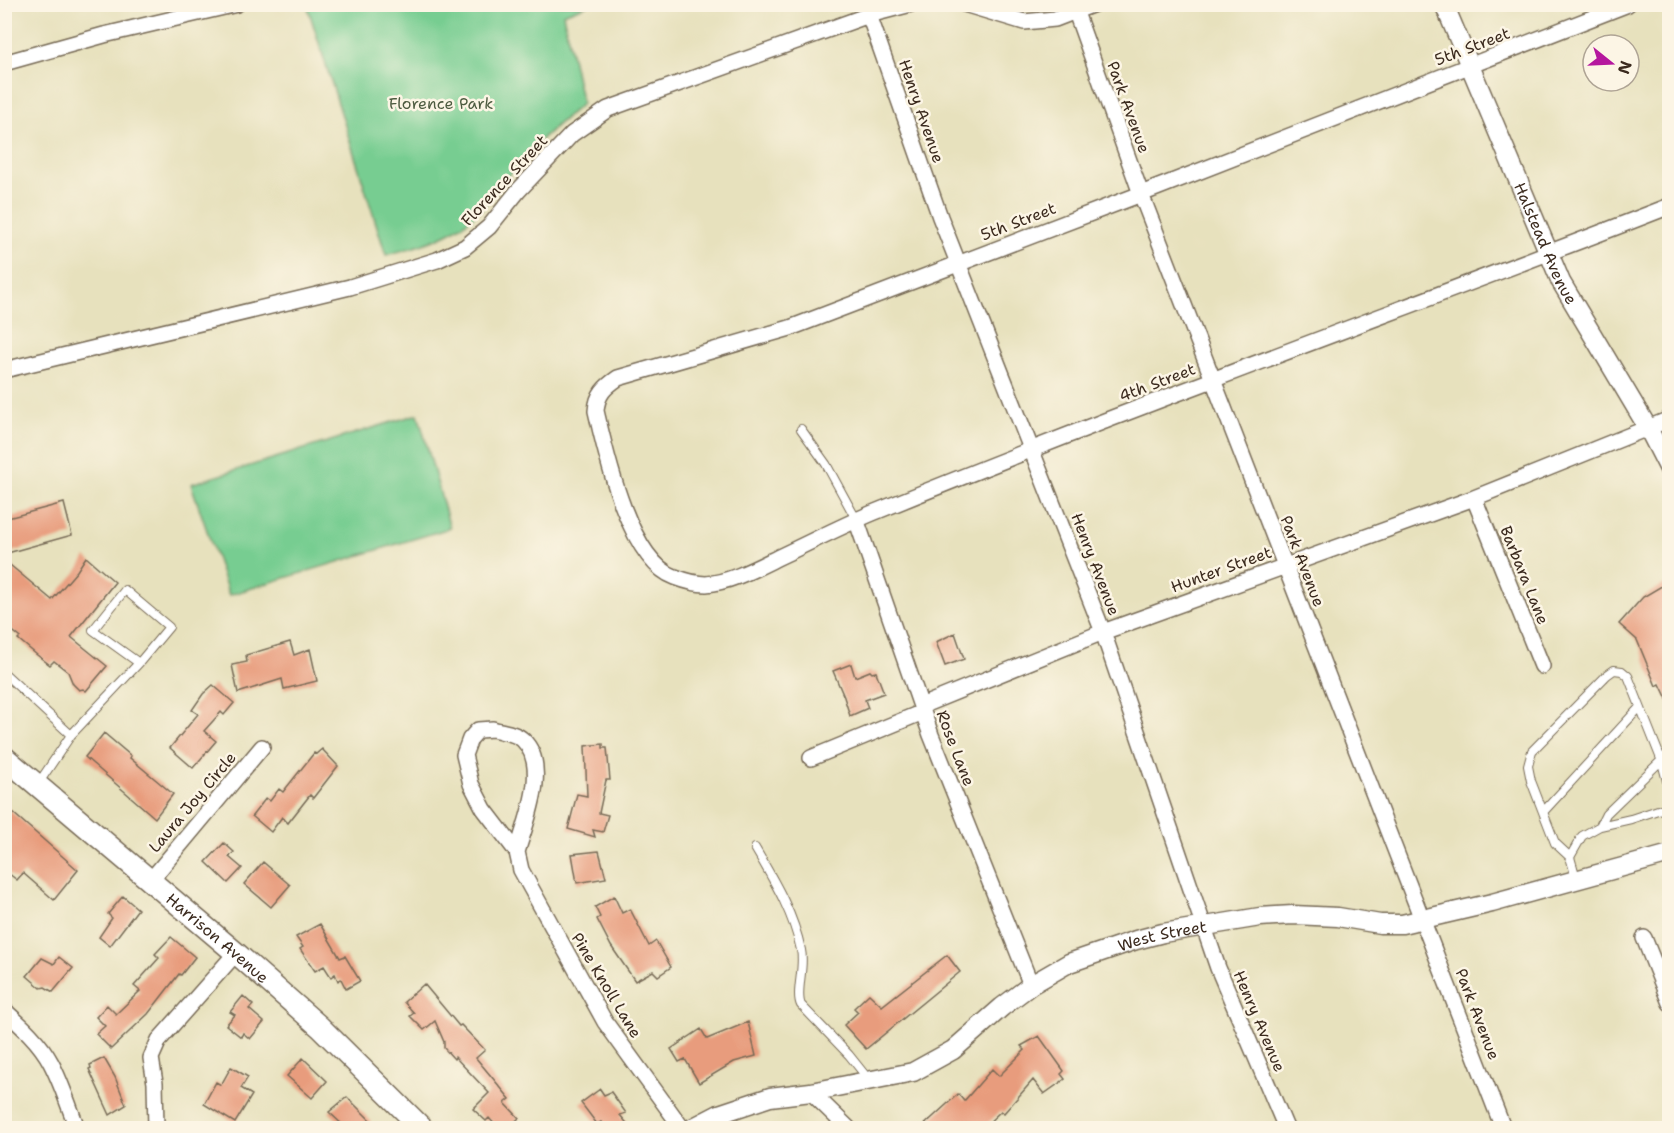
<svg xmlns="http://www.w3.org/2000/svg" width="1674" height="1133" font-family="'Shantell Sans',sans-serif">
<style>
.green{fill:#77cd91;stroke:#597c58;stroke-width:1.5}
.building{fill:#e89c7d}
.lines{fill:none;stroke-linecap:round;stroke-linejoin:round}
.service-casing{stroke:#776a56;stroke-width:10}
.minor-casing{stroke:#776a56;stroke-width:18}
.tertiary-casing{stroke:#776a56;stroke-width:21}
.secondary-casing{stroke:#776a56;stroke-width:24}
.service{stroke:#fff;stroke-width:8}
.minor{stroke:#fff;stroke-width:15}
.tertiary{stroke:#fff;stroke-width:18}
.secondary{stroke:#fff;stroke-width:21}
.labels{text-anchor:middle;stroke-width:5;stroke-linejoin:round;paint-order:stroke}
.street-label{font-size:16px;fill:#3b2a1e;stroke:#fcf5e5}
.park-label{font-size:16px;fill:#4d5b40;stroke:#fcf5e5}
</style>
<rect width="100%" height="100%" fill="#fcf5e5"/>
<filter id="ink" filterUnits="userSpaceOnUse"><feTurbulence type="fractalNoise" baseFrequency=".0167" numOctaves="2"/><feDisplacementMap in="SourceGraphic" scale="12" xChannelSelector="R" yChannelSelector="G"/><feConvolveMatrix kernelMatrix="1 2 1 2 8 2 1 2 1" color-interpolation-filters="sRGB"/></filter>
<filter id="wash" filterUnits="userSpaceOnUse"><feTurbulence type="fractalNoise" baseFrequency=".008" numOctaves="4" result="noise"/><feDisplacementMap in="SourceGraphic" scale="24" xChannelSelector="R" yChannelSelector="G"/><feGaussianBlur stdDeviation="1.35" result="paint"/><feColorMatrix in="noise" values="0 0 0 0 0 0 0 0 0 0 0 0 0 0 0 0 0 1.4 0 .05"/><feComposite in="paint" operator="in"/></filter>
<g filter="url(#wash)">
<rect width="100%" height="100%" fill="#e7e1bd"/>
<path class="green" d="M 307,5 L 587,5 L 563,14 L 582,104 C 563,120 541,137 524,157 C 501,185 485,213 451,232 C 431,243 408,249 386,255 Z
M 418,414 L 450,528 L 229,595 L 191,484 Z"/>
<g id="blocks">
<path class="building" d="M 64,503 L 72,535 L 4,554 L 4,519 Z
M 86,557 L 115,582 L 71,637 L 107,666 L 86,691 L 83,689 L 79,690 L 73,684 L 68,672 L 54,661 L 50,665 L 37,655 L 18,639 L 20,637 L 4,624 L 4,560 L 52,600 L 77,571 Z
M 1670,581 L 1670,705 L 1660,684 L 1656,686 L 1637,640 L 1619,624 L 1643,597 Z
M 955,633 L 964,659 L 945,666 L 936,642 Z
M 290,642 L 294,655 L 310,649 L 317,681 L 284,689 L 282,679 L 238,693 L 232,665 L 247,662 L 246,655 Z
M 851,664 L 855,677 L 870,671 L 872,673 L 876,672 L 884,693 L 865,700 L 868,708 L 850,716 L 844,697 L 833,671 Z
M 213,685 L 234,703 L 224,715 L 221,712 L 204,731 L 216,741 L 193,768 L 170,748 L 198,714 L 192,710 L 203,694 Z
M 104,733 L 131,756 L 130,758 L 173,794 L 155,818 L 85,757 Z
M 603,744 L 603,748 L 607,748 L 610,780 L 606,780 L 599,813 L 608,815 L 603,832 L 593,830 L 595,837 L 568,829 L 577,794 L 587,796 L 585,746 Z
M 322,749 L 338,766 L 313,798 L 310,795 L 288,823 L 282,817 L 271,832 L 252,816 L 266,798 L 270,801 L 279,789 L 283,792 L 314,753 L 316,754 Z
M 4,805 L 78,870 L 54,900 L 23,873 L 17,880 L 4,870 Z
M 224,843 L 234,852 L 229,857 L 242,868 L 228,883 L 206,862 Z
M 599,851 L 606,878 L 577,883 L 572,854 Z
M 263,862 L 290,885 L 271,907 L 244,884 Z
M 123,896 L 138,909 L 110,946 L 99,937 L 112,918 L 108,914 Z
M 614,896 L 622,913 L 630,909 L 649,946 L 656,941 L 671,967 L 658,976 L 653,971 L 635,981 L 611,946 L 597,919 L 600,917 L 595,907 Z
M 320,924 L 340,958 L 345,956 L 360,981 L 346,989 L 341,979 L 338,981 L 335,974 L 331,977 L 324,966 L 315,971 L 300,949 L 303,947 L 296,937 Z
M 171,937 L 195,957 L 181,975 L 179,974 L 148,1014 L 111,1049 L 96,1034 L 105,1026 L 96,1017 L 107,1005 L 116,1014 L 140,991 L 134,986 L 159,958 L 155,954 Z
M 947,955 L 960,972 L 866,1049 L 844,1025 L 858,1012 L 854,1008 L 869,994 L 882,1006 Z
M 59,957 L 73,968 L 53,992 L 45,987 L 41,988 L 27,976 L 42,958 L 54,964 Z
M 424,984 L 459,1026 L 461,1025 L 485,1050 L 476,1058 L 510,1099 L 505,1103 L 519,1118 L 508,1128 L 498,1128 L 489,1118 L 486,1121 L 473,1109 L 489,1093 L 455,1057 L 454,1059 L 444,1048 L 444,1042 L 435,1021 L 424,1030 L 410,1016 L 414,1013 L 404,1002 Z
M 243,996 L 253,1005 L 249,1009 L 264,1022 L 250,1039 L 243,1033 L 241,1037 L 226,1025 L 235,1015 L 230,1012 Z
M 748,1022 L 756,1056 L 734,1062 L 699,1083 L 685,1059 L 679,1062 L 671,1049 L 701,1029 L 707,1039 Z
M 1039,1036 L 1064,1071 L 1061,1074 L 1065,1079 L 1044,1094 L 1033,1080 L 1004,1113 L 1001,1111 L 983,1128 L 921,1128 L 958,1094 L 964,1101 L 992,1069 L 999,1076 L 1025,1050 L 1021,1046 Z
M 104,1058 L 115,1077 L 126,1105 L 110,1115 L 89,1069 L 91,1068 L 90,1065 Z
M 303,1058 L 327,1081 L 312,1098 L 287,1076 Z
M 231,1067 L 248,1077 L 241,1088 L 252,1095 L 235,1123 L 204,1104 L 216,1082 L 221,1085 Z
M 600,1089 L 604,1095 L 611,1092 L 626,1113 L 620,1115 L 631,1128 L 606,1128 L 601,1122 L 597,1124 L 581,1103 Z
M 347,1097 L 371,1121 L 364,1128 L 346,1128 L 329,1112 Z"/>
</g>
</g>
<g filter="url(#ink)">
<use href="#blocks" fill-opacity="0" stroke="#776a56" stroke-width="1.5"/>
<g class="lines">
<defs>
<path id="service" d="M 801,429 L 826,464 L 856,519
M 4,673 L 71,735 L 38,784
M 71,735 L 139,663 L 93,630 L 125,590 L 169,627 L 139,663
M 1670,752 L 1606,814 L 1600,826 L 1631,819 L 1670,806
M 1544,811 L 1640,707
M 755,848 C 774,881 793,912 801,950 C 805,968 795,993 801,1005 L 849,1055 L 869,1080
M 1570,857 L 1555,843 L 1531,781 L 1528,766 L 1532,751 L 1607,675 L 1614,670 L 1622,671 L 1628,676 L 1661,759 L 1670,792
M 1576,878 L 1570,857 L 1582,836 L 1600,826"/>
<path id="minor" d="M 964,4 L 1024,22 L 1055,19 L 1094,4
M 1073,4 L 1141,194 L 1503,1128
M 1628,4 L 1141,194 L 790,328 L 618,378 C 605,387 597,394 596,411 C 606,454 629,561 675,577 C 683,580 697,584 706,584 C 732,582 760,566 783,555 C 815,540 847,523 880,510 C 991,465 1103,421 1215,379 C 1367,321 1519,265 1670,206
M 869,15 L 940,217 L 1103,632 L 1218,968 L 1286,1128
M 4,63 L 104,35 L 237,4
M 4,370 L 350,287 L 437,260 L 465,247 L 489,227 L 518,191 L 572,134 L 608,109 L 869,15 L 911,4
M 1474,498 L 1542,666
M 856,519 L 931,735 L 1031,985
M 921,706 L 1103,632 L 1474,498 L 1670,419
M 493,729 C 502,732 516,733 523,740 C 550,766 526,821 517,852 L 484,809 L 471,784 L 464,755 L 470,739 L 478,730 Z
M 811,758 L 923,712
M 517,852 L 521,870 L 605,1022 L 682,1128
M 150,881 L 262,747
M 1644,938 L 1670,1003
M 4,1010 C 22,1026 40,1042 51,1063 C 62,1084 69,1107 77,1128
M 811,1092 L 848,1128
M 156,1128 L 155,1083 L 151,1058 L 159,1040 L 236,953"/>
<g id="tertiary">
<path id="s1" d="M 1444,4 L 1561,282 L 1648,428 L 1670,471"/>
<path id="s2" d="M 692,1128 L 719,1114 L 770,1097 L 811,1092 L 913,1072 L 953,1050 L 1002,1007 L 1031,985 L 1069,963 L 1136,940 L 1163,933 L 1260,917 L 1293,915 L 1338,917 L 1380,924 L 1402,924 L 1492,903 L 1670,854"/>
</g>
<g id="secondary">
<path id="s3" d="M 4,757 L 236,953 L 320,1027 L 422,1128"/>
</g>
</defs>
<use href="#service" class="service-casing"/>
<use href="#minor" class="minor-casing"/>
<use href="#tertiary" class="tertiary-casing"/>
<use href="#secondary" class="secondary-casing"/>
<use href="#service" class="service"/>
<use href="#minor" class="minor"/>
<use href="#tertiary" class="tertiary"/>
<use href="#secondary" class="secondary"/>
</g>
</g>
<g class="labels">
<g class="street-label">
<text transform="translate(1472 46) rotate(-21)" y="6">5th Street</text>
<text transform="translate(1129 107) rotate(70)" y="6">Park Avenue</text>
<text transform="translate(922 111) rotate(71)" y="6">Henry Avenue</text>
<text transform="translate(504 180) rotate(-47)" y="6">Florence Street</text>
<text transform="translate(1018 221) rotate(-21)" y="6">5th Street</text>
<text dy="6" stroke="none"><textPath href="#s1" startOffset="260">Halstead Avenue</textPath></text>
<text transform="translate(1157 382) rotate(-21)" y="6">4th Street</text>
<text transform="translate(1303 561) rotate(69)" y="6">Park Avenue</text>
<text transform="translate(1096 564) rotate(69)" y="6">Henry Avenue</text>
<text transform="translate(1221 569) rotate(-20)" y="6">Hunter Street</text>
<text transform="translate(1525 575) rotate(68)" y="6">Barbara Lane</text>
<text transform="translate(956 748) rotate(69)" y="6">Rose Lane</text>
<text transform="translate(192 802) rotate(-50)" y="6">Laura Joy Circle</text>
<text dy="6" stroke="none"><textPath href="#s2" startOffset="518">West Street</textPath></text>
<text dy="6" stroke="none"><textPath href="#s3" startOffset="280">Harrison Avenue</textPath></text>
<text transform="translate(607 985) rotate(59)" y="6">Pine Knoll Lane</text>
<text transform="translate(1478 1014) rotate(69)" y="6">Park Avenue</text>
<text transform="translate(1260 1021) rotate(67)" y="6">Henry Avenue</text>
</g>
<g class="park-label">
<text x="441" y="109">Florence Park</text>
</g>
</g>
<rect width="1674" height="1133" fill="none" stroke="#fcf5e5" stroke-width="24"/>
<g transform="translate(1611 63) rotate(108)"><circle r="28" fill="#fcf5e5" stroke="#afa495" stroke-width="1.5"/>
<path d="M0-4.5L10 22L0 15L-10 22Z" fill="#b5179e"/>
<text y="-9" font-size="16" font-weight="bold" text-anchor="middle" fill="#3b2a1e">N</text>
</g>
</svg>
